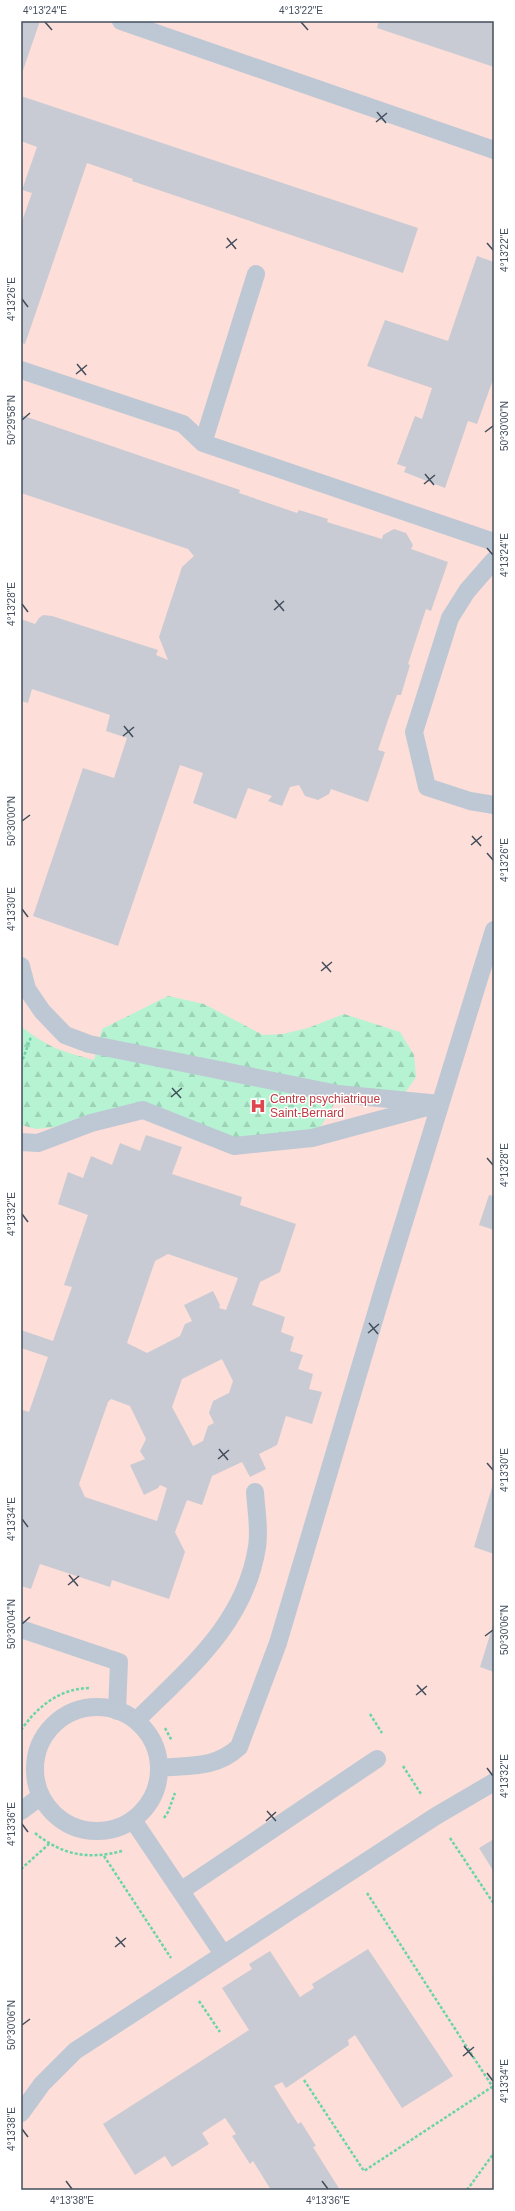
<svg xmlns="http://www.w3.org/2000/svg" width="515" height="2211" font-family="Helvetica,sans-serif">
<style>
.medical{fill:#fdded8}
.forest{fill:url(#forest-firs)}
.building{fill:#c8cbd3;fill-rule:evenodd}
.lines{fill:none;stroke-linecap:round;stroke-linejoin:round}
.path{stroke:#69d5a8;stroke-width:2.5;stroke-dasharray:3 2;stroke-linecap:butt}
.service{stroke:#bec8d4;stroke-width:18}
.ticks{fill:none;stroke:#434e5c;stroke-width:1.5}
.labels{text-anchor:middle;stroke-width:3;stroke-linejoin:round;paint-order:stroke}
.health-label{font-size:12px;fill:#be3a42;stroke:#fff;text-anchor:start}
.neatline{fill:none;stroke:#434e5c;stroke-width:1.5}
.ticks-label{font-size:10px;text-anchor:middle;fill:#434e5c}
</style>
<defs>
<pattern id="forest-firs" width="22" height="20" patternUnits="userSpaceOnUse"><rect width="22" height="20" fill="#b5f3d2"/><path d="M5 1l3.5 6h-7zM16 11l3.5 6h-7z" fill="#9dd2b7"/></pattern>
</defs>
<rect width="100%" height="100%" fill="#f0ecec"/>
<path class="medical" d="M 21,21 L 494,21 L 494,2190 L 21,2190 Z"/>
<path class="forest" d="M 168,996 L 204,1004 L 263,1035 L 283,1034 L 308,1028 L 344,1014 L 400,1032 L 414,1055 L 416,1077 L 400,1100 L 338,1094 L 330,1113 L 312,1138 L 234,1146 L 143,1110 L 91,1123 L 36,1129 L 21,1125 L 21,1026 C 48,1048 61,1051 94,1060 L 102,1029 Z"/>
<path class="building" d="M 21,21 L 40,21 L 21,76 Z
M 379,21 L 494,21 L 494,67 L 377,28 Z
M 21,96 L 418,228 L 403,273 L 132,181 L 133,179 L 87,163 L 25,344 L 21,343 L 21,224 L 32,193 L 22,190 L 37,147 L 21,141 Z
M 477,256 L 494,262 L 494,377 L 477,424 L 468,421 L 445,488 L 404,472 L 406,467 L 397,464 L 415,416 L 422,419 L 432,388 L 367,366 L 385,320 L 448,341 Z
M 21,415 L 240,490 L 239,493 L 297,513 L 299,510 L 328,519 L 327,522 L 382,539 L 383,535 L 394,529 L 406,533 L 413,545 L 411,549 L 448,562 L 431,611 L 426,609 L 408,664 L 410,665 L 401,695 L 397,695 L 388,720 L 378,750 L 385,752 L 368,802 L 331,789 L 329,794 L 318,800 L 305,796 L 299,785 L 290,787 L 282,806 L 268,801 L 272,796 L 248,788 L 236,819 L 193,803 L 203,773 L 180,765 L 118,946 L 33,916 L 83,768 L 114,778 L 127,738 L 106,731 L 110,715 L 32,689 L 28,703 L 21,701 L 21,619 L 35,624 L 39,618 L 43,615 L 52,616 L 158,650 L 156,655 L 168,660 L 159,637 L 182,567 L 194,556 L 188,549 L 21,493 Z
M 146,1135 L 182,1147 L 172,1174 L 242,1197 L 240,1205 L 296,1224 L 280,1272 L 260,1282 L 252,1305 L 285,1317 L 281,1332 L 294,1337 L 290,1351 L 303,1355 L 298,1369 L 313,1374 L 309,1389 L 322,1392 L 312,1424 L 286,1416 L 277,1445 L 259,1454 L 266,1469 L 250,1477 L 242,1462 L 212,1476 L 202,1505 L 187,1500 L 175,1532 L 185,1552 L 169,1599 L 112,1580 L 110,1587 L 40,1564 L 31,1589 L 21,1586 L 21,1415 L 23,1410 L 29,1412 L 48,1357 L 21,1348 L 21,1330 L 53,1341 L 72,1287 L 64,1285 L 88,1215 L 58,1204 L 68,1172 L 83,1178 L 91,1156 L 112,1165 L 120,1143 L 140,1151 ZM 168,1254 L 238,1278 L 226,1310 L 219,1308 L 220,1305 L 213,1291 L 184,1305 L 192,1321 L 185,1324 L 180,1336 L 147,1353 L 127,1343 L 155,1261 ZM 222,1359 L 233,1381 L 229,1393 L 213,1401 L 209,1413 L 214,1423 L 208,1426 L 203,1441 L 193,1446 L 172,1407 L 182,1379 ZM 111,1399 L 130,1406 L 146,1439 L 140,1451 L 145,1459 L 130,1465 L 144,1495 L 158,1488 L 160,1485 L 167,1488 L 157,1521 L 85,1497 L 79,1484 L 108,1402 Z
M 489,1195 L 494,1196 L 494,1230 L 479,1225 Z
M 494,1481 L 494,1554 L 474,1547 Z
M 494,1622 L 494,1672 L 480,1667 Z
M 494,1839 L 494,1872 L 479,1848 Z
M 368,1949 L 453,2076 L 402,2108 L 355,2035 L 348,2040 L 349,2045 L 286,2088 L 282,2082 L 274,2086 L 298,2124 L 301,2122 L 316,2146 L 313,2147 L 340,2190 L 271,2190 L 253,2161 L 250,2164 L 232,2136 L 236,2134 L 225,2118 L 202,2133 L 209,2144 L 172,2167 L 165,2156 L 135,2175 L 103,2124 L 249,2030 L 222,1988 L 252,1969 L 249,1964 L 270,1951 L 300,1997 L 314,1988 L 312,1984 Z"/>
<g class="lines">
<path class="path" d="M 21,1064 L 31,1037
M 370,1714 L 382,1733
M 165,1728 L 172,1741
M 21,1730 C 38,1706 60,1688 91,1688
M 403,1766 L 421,1794
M 164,1818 L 168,1812 L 175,1793
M 35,1833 C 62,1855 88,1860 122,1851
M 450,1838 L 494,1904
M 104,1856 L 171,1958
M 21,1869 L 49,1844
M 367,1893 L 494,2089
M 494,1976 L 494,1981
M 199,2001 L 220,2032
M 304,2080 L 364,2171 L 492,2087
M 467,2190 L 494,2153"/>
<path class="service" d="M 121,21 L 494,150
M 21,370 L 183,424 L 203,443 L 494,542
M 203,443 L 256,274
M 494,560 L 467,591 L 450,618 L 414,732 L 427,787 L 470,801 L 494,805
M 21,966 L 27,989 L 42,1011 L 65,1035 L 89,1044 L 338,1094 L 440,1104
M 21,1142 L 38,1143 L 91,1123 L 143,1110 L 234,1146 L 312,1138 L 427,1107
M 21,1629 L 119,1662 L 117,1711
M35 1769a62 62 0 1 1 124 0a62 62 0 1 1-124 0Z
M 136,1721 C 188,1669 245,1624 257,1547 C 260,1529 256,1509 255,1492
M 159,1768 C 189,1765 215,1769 239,1747 L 278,1643 L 383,1290 L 494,930
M 21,1811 L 41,1796
M 133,1820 L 223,1954
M 182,1890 L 377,1759
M 21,2113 L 42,2084 L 75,2051 L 436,1816 L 494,1782"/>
</g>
<path class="ticks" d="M 45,22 L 52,30M 301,22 L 308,30M 377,112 L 386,123M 376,122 L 387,113M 227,238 L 236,249M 487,243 L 493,250M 226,248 L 237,239M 22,299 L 28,307M 77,364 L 86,375M 76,374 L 87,365M 22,420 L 30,413M 485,432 L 493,426M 425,474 L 434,485M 424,484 L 435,475M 487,548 L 493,555M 275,600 L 284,611M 22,604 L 28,612M 274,610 L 284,601M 124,726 L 133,737M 123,736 L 134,727M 22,821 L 30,815M 472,836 L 481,846M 471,845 L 482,836M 487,853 L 493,860M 22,909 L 28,917M 322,962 L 331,972M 321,971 L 332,962M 172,1088 L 181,1098M 171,1097 L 182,1088M 487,1158 L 493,1165M 22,1214 L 28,1222M 369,1323 L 378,1334M 368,1333 L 379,1324M 219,1449 L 228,1460M 218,1459 L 229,1450M 487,1463 L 493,1470M 22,1519 L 28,1527M 69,1575 L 78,1586M 68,1585 L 79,1576M 22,1624 L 30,1617M 485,1636 L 493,1630M 417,1685 L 426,1695M 416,1695 L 427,1686M 487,1768 L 493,1776M 267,1811 L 276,1821M 266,1821 L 276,1812M 22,1824 L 28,1832M 116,1937 L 125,1947M 115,1947 L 126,1938M 22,2025 L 30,2019M 464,2046 L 473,2057M 463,2056 L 474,2047M 487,2073 L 493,2081M 22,2129 L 28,2137M 66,2181 L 72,2189M 322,2181 L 328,2189"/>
<defs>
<symbol id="hospital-bare" viewBox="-9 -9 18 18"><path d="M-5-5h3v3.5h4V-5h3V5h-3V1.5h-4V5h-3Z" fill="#e0444e" stroke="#fff" stroke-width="2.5" paint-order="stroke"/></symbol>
</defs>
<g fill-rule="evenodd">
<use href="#hospital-bare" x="247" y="1095" width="22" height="22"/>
</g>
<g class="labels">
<g class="health-label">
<text x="270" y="1103">Centre psychiatrique<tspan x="270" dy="14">Saint-Bernard</tspan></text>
</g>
</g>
<rect width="515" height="2211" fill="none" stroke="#ffffff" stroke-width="44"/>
<rect x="22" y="22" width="471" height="2167" class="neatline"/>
<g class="ticks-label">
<text x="45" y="14">4°13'24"E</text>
<text x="301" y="14">4°13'22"E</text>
<text transform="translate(504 250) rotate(-90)" y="4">4°13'22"E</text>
<text transform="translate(11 299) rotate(-90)" y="4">4°13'26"E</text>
<text transform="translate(11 420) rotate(-90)" y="4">50°29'58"N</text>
<text transform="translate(504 426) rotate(-90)" y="4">50°30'00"N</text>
<text transform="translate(504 555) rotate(-90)" y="4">4°13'24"E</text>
<text transform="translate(11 604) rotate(-90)" y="4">4°13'28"E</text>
<text transform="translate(11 821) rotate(-90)" y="4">50°30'00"N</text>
<text transform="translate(504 860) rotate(-90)" y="4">4°13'26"E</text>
<text transform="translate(11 909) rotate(-90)" y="4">4°13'30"E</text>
<text transform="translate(504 1165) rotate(-90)" y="4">4°13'28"E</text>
<text transform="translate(11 1214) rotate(-90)" y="4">4°13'32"E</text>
<text transform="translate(504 1470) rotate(-90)" y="4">4°13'30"E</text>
<text transform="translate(11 1519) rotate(-90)" y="4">4°13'34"E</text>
<text transform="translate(11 1624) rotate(-90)" y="4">50°30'04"N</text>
<text transform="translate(504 1630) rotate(-90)" y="4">50°30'06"N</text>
<text transform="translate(504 1776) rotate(-90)" y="4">4°13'32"E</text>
<text transform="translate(11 1824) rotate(-90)" y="4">4°13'36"E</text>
<text transform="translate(11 2025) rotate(-90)" y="4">50°30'06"N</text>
<text transform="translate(504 2081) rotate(-90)" y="4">4°13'34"E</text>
<text transform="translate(11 2129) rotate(-90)" y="4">4°13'38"E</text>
<text x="72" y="2204">4°13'38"E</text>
<text x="328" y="2204">4°13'36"E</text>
</g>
</svg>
